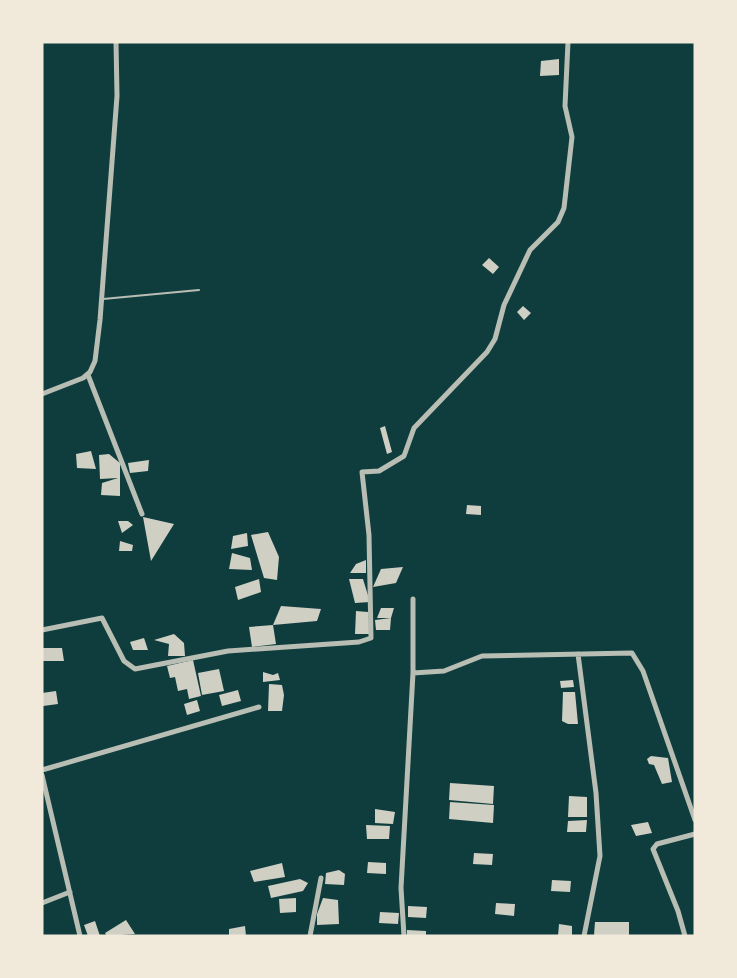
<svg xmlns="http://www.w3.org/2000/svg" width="737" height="978" font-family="'IBM Plex Sans',sans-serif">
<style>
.building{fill:#cfcfc3}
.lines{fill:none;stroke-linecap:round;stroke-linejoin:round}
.service{stroke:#b8beb3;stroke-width:2}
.minor{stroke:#b8beb3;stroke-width:5}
</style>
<rect width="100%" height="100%" fill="#0f3d3e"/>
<path class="building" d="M 559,59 L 559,75 L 540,76 L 541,61 Z
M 489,258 L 499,267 L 493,274 L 482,265 Z
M 523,306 L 531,313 L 524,320 L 517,312 Z
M 385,426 L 392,452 L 387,454 L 380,428 Z
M 91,451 L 96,469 L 77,468 L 76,454 Z
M 109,454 L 120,463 L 120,496 L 101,495 L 102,483 L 118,478 L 100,479 L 99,455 Z
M 149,460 L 148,471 L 130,473 L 128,463 Z
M 467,505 L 481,506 L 481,515 L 466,514 Z
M 143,517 L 174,524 L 151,561 Z
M 118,521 L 128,521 L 133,525 L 122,533 Z
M 268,532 L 279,557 L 277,580 L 264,578 L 251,535 Z
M 247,533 L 248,546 L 231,549 L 233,536 Z
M 120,541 L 133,545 L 132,551 L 119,551 Z
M 232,553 L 250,558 L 252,570 L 229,569 Z
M 366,560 L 366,573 L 350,573 L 356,564 Z
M 403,567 L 396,583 L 373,587 L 381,569 Z
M 259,579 L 261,592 L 238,600 L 235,587 Z
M 349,579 L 363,579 L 370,602 L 355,603 Z
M 281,606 L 321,609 L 317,621 L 273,625 L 276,644 L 252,647 L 249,627 L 273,625 Z
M 381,608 L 394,608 L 391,618 L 377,618 Z
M 356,611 L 368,612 L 370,634 L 355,634 Z
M 391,618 L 390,630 L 376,630 L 375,620 Z
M 174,634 L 184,643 L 185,656 L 168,656 L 169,644 L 154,640 Z
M 144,638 L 148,650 L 133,650 L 130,642 Z
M 42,648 L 62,648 L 64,661 L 42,661 Z
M 193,660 L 201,696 L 189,699 L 187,689 L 178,691 L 175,677 L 170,678 L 167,666 Z
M 219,669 L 224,691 L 202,695 L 198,673 Z
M 263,672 L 273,675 L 278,673 L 280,680 L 263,682 Z
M 573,680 L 574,687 L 561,688 L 560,681 Z
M 269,684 L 282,685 L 284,695 L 282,711 L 268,711 Z
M 238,690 L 241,701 L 222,706 L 219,695 Z
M 56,691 L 58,704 L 43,706 L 42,693 Z
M 563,692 L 575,692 L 578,724 L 568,724 L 562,721 Z
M 197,700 L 200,711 L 187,715 L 184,704 Z
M 651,756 L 668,758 L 672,782 L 662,784 L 654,765 L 649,764 L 647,759 Z
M 450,783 L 494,786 L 493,804 L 449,800 Z
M 569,796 L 587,797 L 587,817 L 568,817 Z
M 450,802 L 494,805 L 493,823 L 449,819 Z
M 375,809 L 395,812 L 393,824 L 375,823 Z
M 587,820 L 586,832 L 567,832 L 568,821 Z
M 648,822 L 652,833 L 636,836 L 631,825 Z
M 366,825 L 390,826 L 389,839 L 367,839 Z
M 474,853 L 493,854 L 492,865 L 473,864 Z
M 368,862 L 386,863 L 386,874 L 367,873 Z
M 282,863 L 285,877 L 254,882 L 250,871 Z
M 339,870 L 345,874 L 344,885 L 325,884 L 326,873 Z
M 300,879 L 308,883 L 303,891 L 271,898 L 268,886 Z
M 552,880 L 571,881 L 570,892 L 551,891 Z
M 296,898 L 296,912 L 280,913 L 279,899 Z
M 323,898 L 338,900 L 339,924 L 317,925 L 317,914 Z
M 496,903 L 515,904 L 514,916 L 495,914 Z
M 408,906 L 427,907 L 426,918 L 408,917 Z
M 380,912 L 399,913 L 398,924 L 379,923 Z
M 126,920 L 135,934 L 107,936 L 105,933 Z
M 95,921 L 100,936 L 88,936 L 84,925 Z
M 595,922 L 629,922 L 629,936 L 594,935 Z
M 559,924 L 572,926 L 572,936 L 558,936 Z
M 245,926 L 246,936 L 229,936 L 229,929 Z
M 407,930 L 426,931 L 426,936 L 407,936 Z"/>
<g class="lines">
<path class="service" d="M 103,299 L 199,290"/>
<path class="minor" d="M 88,375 L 142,514
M 42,394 L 83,378 L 90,372 L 95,361 L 100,320 L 117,96 L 116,42
M 413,599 L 413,673
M 42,630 L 102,618 L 124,661 L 135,669 L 228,651 L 359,642 L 371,638 L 369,535 L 362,472 L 379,471 L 404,456 L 414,428 L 487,352 L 495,339 L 504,305 L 530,250 L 558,222 L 564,208 L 572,137 L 565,106 L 568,42
M 578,654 L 596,793 L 600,856 L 584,936
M 42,770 L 259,707
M 42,775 L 80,936
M 42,903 L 70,892
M 310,936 L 321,878
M 404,936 L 401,888 L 413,673 L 444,671 L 482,656 L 632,653 L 643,671 L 695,820
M 685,936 L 678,911 L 653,849 L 657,844 L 695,834"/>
</g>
<rect width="737" height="978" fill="none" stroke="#f1e9da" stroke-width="87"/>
</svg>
